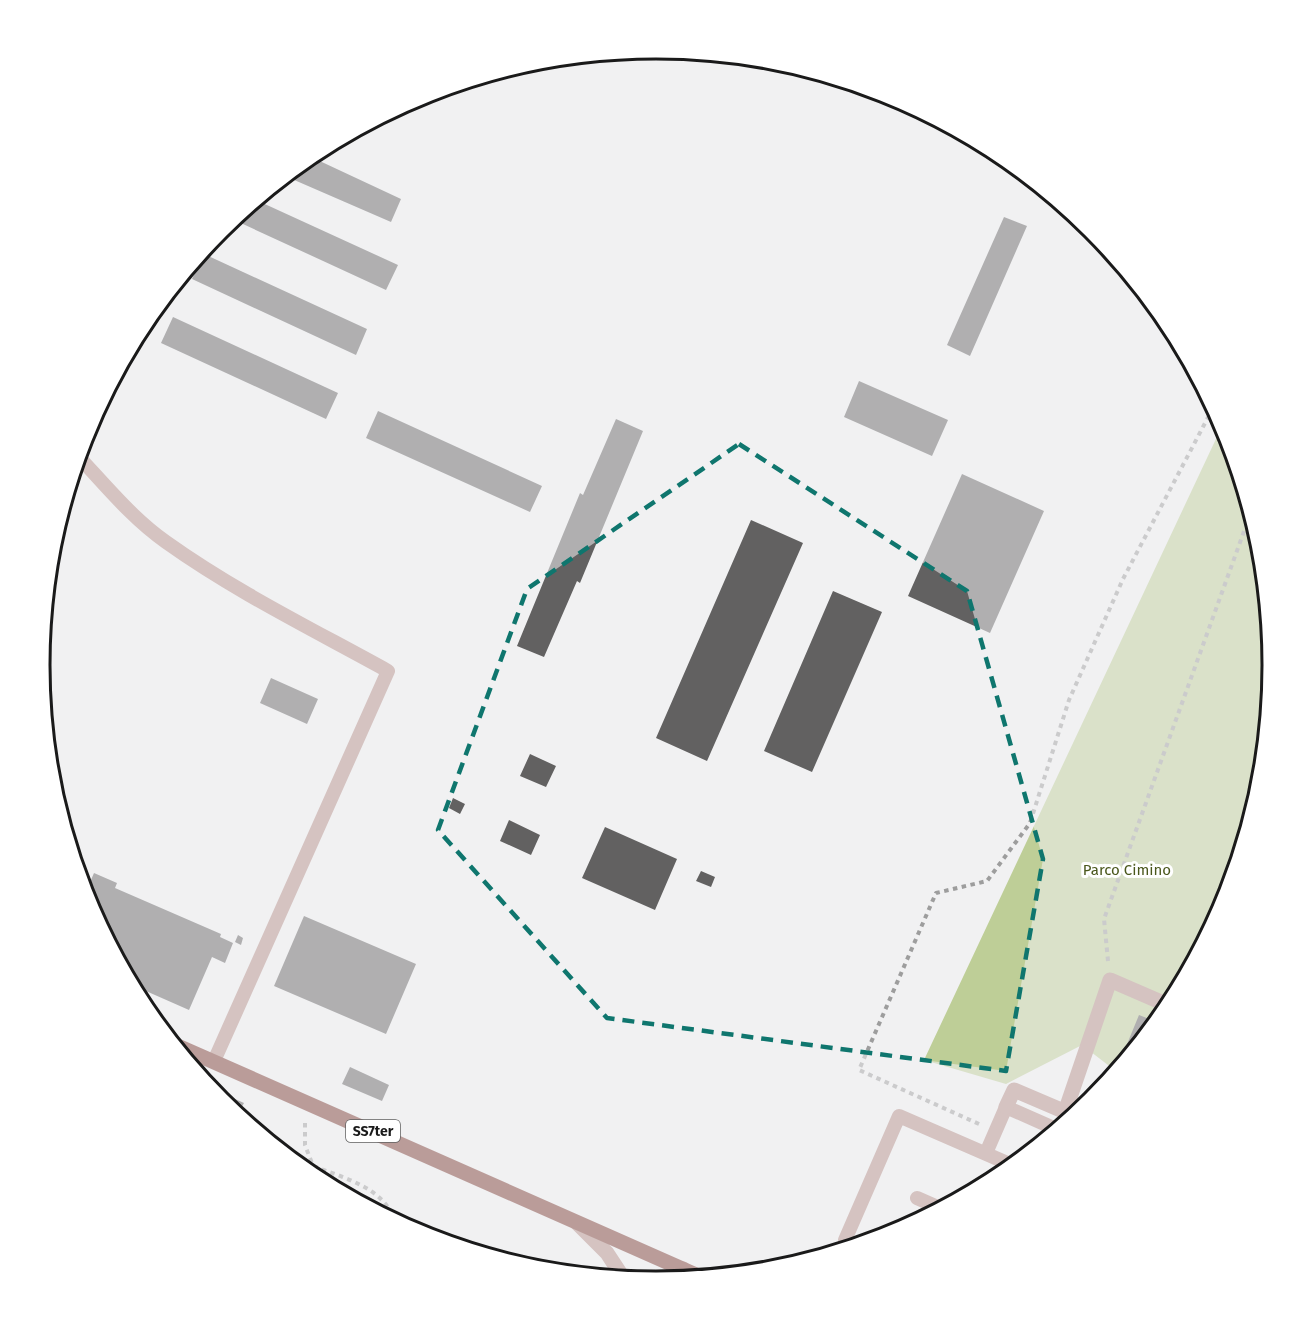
<svg xmlns="http://www.w3.org/2000/svg" width="1312" height="1331" font-family="'Fira Sans',sans-serif">
<style>
.green{fill:#bece97}
.building{fill:#626161}
.lines{fill:none;stroke-linecap:round;stroke-linejoin:round}
.path{stroke:#9d9d9d;stroke-width:4;stroke-dasharray:4.5 4.5;stroke-linecap:butt}
.service{stroke:#b38c85;stroke-width:14}
.minor{stroke:#b38c85;stroke-width:15}
.primary{stroke:#79372e;stroke-width:15}
.marked{fill:none;stroke:#0f766e;stroke-width:4.5;stroke-dasharray:12 8;stroke-linejoin:round}
.labels{text-anchor:middle;stroke-width:6;stroke-linejoin:round;paint-order:stroke}
.shield{fill:#fff;stroke:#5f5f5f;stroke-width:1.5}
.shield-label{font-size:14px;font-weight:bold;fill:#1a1a1a}
.park-label{font-size:15px;fill:#4a571c;stroke:#fff}
.rim{fill:none;stroke:#1a1a1a;stroke-width:3}
</style>
<rect width="100%" height="100%" fill="#f1f1f2"/>
<path class="green" d="M 1223,424 L 1261,545 L 1273,666 L 1261,786 L 1226,902 L 1169,1009 L 1117,1072 L 1082,1045 L 1006,1084 L 924,1060 Z"/>
<path class="building" d="M 309,156 L 401,199 L 391,222 L 285,176 Z
M 256,200 L 398,265 L 386,290 L 232,219 Z
M 1004,217 L 1027,226 L 970,356 L 947,345 Z
M 204,254 L 367,329 L 356,355 L 192,279 Z
M 173,317 L 338,393 L 326,419 L 161,343 Z
M 859,381 L 948,420 L 932,456 L 844,417 Z
M 378,411 L 542,486 L 530,512 L 366,438 Z
M 616,419 L 643,431 L 580,583 L 577,581 L 544,657 L 517,646 L 580,493 L 583,495 Z
M 962,474 L 1044,511 L 990,633 L 908,596 Z
M 751,520 L 803,543 L 707,761 L 656,738 Z
M 833,591 L 882,612 L 812,772 L 764,751 Z
M 271,678 L 318,699 L 307,724 L 260,703 Z
M 530,754 L 556,766 L 546,787 L 520,776 Z
M 453,798 L 465,804 L 460,814 L 449,808 Z
M 509,820 L 540,835 L 531,855 L 500,841 Z
M 605,827 L 677,859 L 655,910 L 582,878 Z
M 701,871 L 715,877 L 711,887 L 696,881 Z
M 94,873 L 117,883 L 115,888 L 221,934 L 220,937 L 233,943 L 225,963 L 212,957 L 189,1010 L 130,984 L 86,901 L 84,896 Z
M 304,916 L 416,964 L 386,1034 L 274,986 Z
M 238,935 L 243,938 L 241,945 L 235,942 Z
M 1139,1015 L 1157,1022 L 1133,1052 L 1125,1049 Z
M 350,1067 L 389,1085 L 382,1101 L 342,1084 Z
M 208,1087 L 244,1103 L 237,1116 L 219,1102 Z"/>
<g class="lines">
<path class="path" d="M 1108,961 L 1104,919 L 1251,512
M 305,1123 L 305,1145 L 313,1166 C 341,1177 387,1188 394,1222
M 979,1124 L 859,1070 L 936,893 L 987,881 L 1030,823 L 1069,700 L 1123,579 L 1214,406"/>
<path class="service" d="M 78,456 C 106,486 133,519 166,542 C 236,592 314,630 388,671 L 214,1061
M 986,1153 L 1006,1107 L 1058,1130
M 917,1198 L 942,1209
M 858,1246 L 845,1240 L 899,1116 L 1014,1166"/>
<path class="minor" d="M 1006,1107 L 1014,1090 L 1075,1116
M 1065,1112 L 1110,980 L 1170,1006
M 577,1223 L 607,1253 L 624,1279
M 659,1282 L 683,1269"/>
<path class="primary" d="M 171,1043 L 703,1278"/>
</g>
<path d="M0 0H1312V1331H0ZM 739,444 L 967,591 L 1043,859 L 1006,1071 L 607,1018 L 438,830 L 527,589 Z" fill="#f1f1f2" fill-opacity=".55" fill-rule="evenodd"/>
<path class="marked" d="M 739,444 L 967,591 L 1043,859 L 1006,1071 L 607,1018 L 438,830 L 527,589 Z"/>
<g class="labels">
<rect class="shield" x="346" y="1120" width="54" height="22" rx="4.5"/>
<g class="shield-label">
<text x="373" y="1136">SS7ter</text>
</g>
<g class="park-label">
<text x="1127" y="875">Parco Cimino</text>
</g>
</g>
<path d="M0 0H1312V1331H0ZM50 665a606 606 0 1 1 1212 0a606 606 0 1 1-1212 0Z" fill="#fff" fill-rule="evenodd"/>
<path class="rim" d="M50 665a606 606 0 1 1 1212 0a606 606 0 1 1-1212 0Z"/>
</svg>
